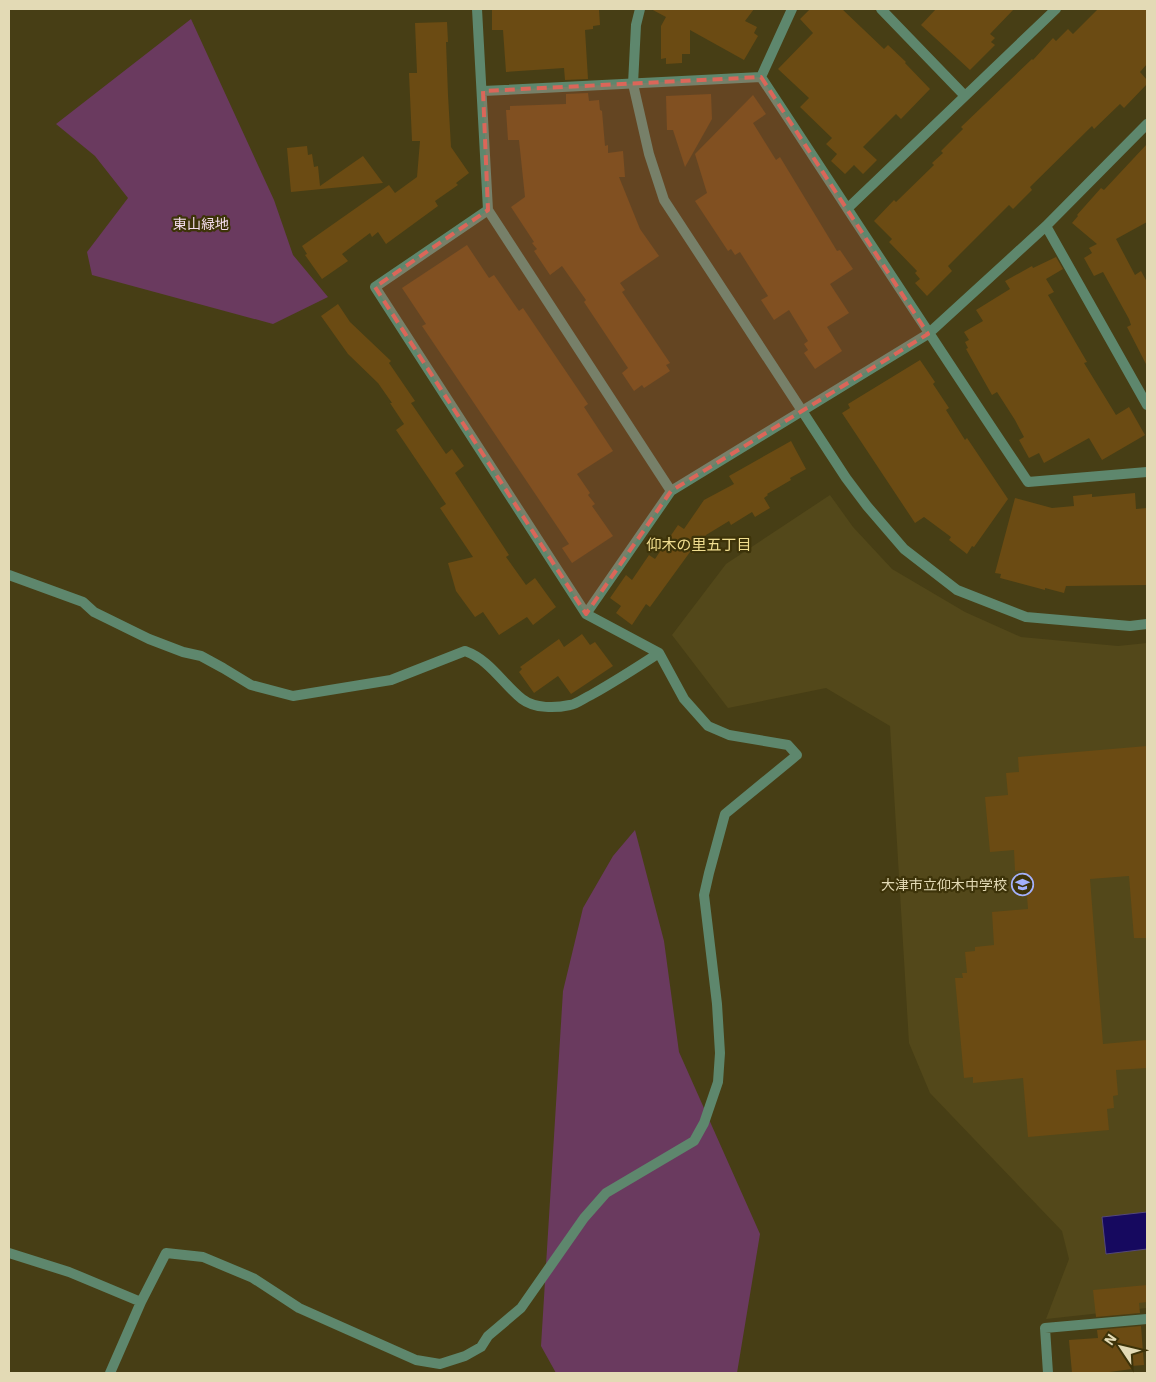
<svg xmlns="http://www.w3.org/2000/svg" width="1156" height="1382" font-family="'IBM Plex Sans','Noto Sans JP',sans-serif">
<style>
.built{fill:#53481a}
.green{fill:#6a3a5f}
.water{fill:#16095f;stroke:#544879}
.building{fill:#6b4b13}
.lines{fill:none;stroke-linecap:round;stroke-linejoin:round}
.minor{stroke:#5e876d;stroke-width:10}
.tertiary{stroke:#5e876d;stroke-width:10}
.marked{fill:#db6659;fill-opacity:0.2;stroke:#db6659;stroke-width:4;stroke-dasharray:10 6;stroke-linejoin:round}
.labels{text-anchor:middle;stroke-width:4.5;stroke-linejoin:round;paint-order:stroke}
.park-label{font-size:14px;fill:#f3dcec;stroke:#3d3309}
.poi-label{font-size:14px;fill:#e3dab5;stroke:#3d3309;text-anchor:end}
.neighbourhood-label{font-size:15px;fill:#f1de90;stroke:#3d3309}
</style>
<rect width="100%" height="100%" fill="#473e15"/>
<path class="built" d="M 830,495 L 853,527 L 892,569 L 965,612 L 1021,637 L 1118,646 L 1147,643 L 1147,1308 L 1046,1319 L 1069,1259 L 1062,1231 L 930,1093 L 909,1043 L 890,726 L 826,688 L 728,708 L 672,635 L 726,564 Z"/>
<path class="green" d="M 191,19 L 274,200 L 293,255 L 328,297 L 273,324 L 92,275 L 87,252 L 128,198 L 95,156 L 56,124 Z
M 635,830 L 664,941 L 679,1052 L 760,1234 L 737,1373 L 556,1373 L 541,1346 L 563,991 L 583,908 L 613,856 Z"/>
<path class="water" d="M 1147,1212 L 1147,1249 L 1106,1254 L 1102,1217 Z"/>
<path class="building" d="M 492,9 L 599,9 L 600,25 L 593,26 L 593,29 L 585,30 L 588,79 L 565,80 L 564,68 L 506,72 L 503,30 L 492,30 Z
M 651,9 L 754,9 L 745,21 L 757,27 L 754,33 L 758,36 L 744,60 L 690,30 L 690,54 L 682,54 L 682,63 L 666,64 L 666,58 L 661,59 L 661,26 L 666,17 Z
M 810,9 L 842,9 L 884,49 L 888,45 L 906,62 L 905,63 L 930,89 L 901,119 L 896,114 L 863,147 L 877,160 L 863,174 L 854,165 L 845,174 L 831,161 L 837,154 L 826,144 L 832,138 L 800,107 L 809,98 L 778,69 L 813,33 L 800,19 Z
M 936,9 L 1014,9 L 990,34 L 995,38 L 991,42 L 995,45 L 970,70 L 921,25 Z
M 1098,9 L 1147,9 L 1147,64 L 1140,72 L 1147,80 L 1147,84 L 1124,108 L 1120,104 L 1094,129 L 1092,126 L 1030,187 L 1032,190 L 1013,209 L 1009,205 L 948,266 L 952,271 L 927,296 L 915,283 L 920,279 L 915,273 L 917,271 L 889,242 L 892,239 L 874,221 L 894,200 L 896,202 L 934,165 L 932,163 L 943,153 L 941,151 L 963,129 L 961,127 L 1032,59 L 1033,60 L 1053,38 L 1056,41 L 1068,29 L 1073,34 Z
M 447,22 L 448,42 L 446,42 L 448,95 L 451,147 L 469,173 L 456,183 L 458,185 L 435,201 L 438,206 L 386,244 L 378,232 L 372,237 L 370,233 L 342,254 L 348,261 L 322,279 L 305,255 L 307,254 L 302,246 L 386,187 L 389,185 L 395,193 L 417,177 L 420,141 L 412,141 L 409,73 L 417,73 L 415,23 Z
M 588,93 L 589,101 L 599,100 L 600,110 L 602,111 L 605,146 L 608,145 L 608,153 L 623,151 L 625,177 L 619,177 L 640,229 L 659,256 L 620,283 L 625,290 L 622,292 L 670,363 L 666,365 L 670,371 L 644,388 L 642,385 L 634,391 L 622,373 L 628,368 L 584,302 L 586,300 L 562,266 L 550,275 L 534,251 L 537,249 L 532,243 L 534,242 L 511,207 L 525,197 L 519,140 L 508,140 L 506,110 L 510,110 L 510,106 L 566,104 L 566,94 Z
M 711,94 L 712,119 L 685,167 L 673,130 L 667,130 L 666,96 Z
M 753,95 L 766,114 L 753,123 L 776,160 L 780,157 L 837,251 L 840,250 L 853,269 L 830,284 L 849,313 L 827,327 L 842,351 L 815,369 L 804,353 L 808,350 L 804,344 L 808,341 L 789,310 L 774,320 L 761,300 L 768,296 L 740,252 L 735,255 L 731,249 L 728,251 L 695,201 L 707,193 L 695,154 Z
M 1147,144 L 1147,222 L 1116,239 L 1135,275 L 1141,271 L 1147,282 L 1147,366 L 1127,327 L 1131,325 L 1129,319 L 1103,272 L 1094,276 L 1084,258 L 1092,253 L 1089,248 L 1097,244 L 1072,223 L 1078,216 L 1077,215 L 1101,188 L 1104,190 Z
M 307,146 L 308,155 L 312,154 L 314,167 L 318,166 L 320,186 L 363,156 L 383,183 L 291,192 L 287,148 Z
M 467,245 L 489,278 L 494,275 L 519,311 L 523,308 L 588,404 L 584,407 L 613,451 L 577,474 L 590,493 L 588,495 L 595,504 L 592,506 L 613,536 L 572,563 L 562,548 L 569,544 L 422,326 L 426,324 L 402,288 Z
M 1056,257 L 1063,269 L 1046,279 L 1054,292 L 1048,295 L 1087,362 L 1084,363 L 1116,415 L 1129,407 L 1145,435 L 1102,460 L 1089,438 L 1044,463 L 1039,453 L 1029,458 L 1019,440 L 1024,437 L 1015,420 L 997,392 L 992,395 L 966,349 L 968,348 L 965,342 L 969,340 L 964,332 L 983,321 L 976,310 L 1010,289 L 1005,281 L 1032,266 L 1033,268 Z
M 338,304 L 350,322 L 391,361 L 389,363 L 415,401 L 411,403 L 446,454 L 452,449 L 464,466 L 455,473 L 509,555 L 506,557 L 526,585 L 535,578 L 556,607 L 533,625 L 527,617 L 499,635 L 483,612 L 475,617 L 456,591 L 448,563 L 473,557 L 440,508 L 446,504 L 396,430 L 404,424 L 390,403 L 392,403 L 378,383 L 348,354 L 321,316 Z
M 920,360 L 935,382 L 933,384 L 949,408 L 946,410 L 965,440 L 967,438 L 1008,499 L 974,547 L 972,546 L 967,554 L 949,540 L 951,537 L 924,517 L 915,523 L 842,413 L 850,408 L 848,404 Z
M 791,441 L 806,469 L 790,478 L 791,480 L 767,494 L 768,495 L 764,498 L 770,508 L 755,517 L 752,512 L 731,525 L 729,521 L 706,535 L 693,554 L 690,552 L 650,607 L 646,604 L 632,625 L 616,613 L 621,606 L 610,598 L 626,575 L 632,580 L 649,555 L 655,559 L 678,525 L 684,529 L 704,500 L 734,484 L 729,476 Z
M 1135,493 L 1136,509 L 1147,508 L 1147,585 L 1066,586 L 1064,593 L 1045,588 L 1045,590 L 1000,578 L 1001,574 L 995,573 L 1015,498 L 1052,508 L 1074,506 L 1073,496 L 1092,494 L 1092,497 Z
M 582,634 L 590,645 L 595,642 L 613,666 L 571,694 L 558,676 L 534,693 L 519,672 L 522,669 L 520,667 L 559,639 L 564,647 Z
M 1147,746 L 1147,938 L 1134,938 L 1129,876 L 1090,879 L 1103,1044 L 1147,1040 L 1147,1068 L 1116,1070 L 1118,1095 L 1113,1096 L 1114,1108 L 1107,1109 L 1109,1130 L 1028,1137 L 1023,1078 L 973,1083 L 973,1077 L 964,1078 L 955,978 L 963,978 L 962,973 L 967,973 L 965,952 L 975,951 L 975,947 L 994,945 L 992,912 L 1028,909 L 1025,870 L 1015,871 L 1014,850 L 990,852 L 985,797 L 1008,795 L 1006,773 L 1019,772 L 1018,757 Z
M 1147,1285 L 1147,1302 L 1139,1303 L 1140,1313 L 1096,1317 L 1093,1290 Z
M 1141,1326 L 1144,1365 L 1131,1366 L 1132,1369 L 1102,1373 L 1072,1373 L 1069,1340 L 1098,1338 L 1097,1330 Z"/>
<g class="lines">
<path class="minor" d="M 477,9 L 488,210 L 671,491
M 881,9 L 965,96
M 761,77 C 850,212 938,348 1028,482 L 1147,472
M 761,77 L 792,9
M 483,91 L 761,77
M 848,208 L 1056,9
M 488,210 L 375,287 L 586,614 L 671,491 L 928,334 L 1046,226 L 1147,124
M 1046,226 L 1147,405
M 9,575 L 83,602 L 94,612 L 149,639 L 183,652 L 201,656 L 223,668 L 251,685 L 293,696 L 391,680 L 465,651 C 490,660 502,683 522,699 C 535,709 556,708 570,705 C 577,704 584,698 591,695 C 614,682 636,668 659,653 L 684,699 L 708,726 L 729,735 L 788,745 L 797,755 L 725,814 L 709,873 L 704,895 L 717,1004 L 720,1053 L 718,1082 L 704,1123 L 694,1141 L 606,1193 L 584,1218 L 521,1308 L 488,1336 L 481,1347 L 465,1356 L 440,1364 L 416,1360 L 299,1308 L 253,1278 L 203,1257 L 166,1253 L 141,1302 L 110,1373
M 586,614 L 659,653
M 9,1253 L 69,1272 L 141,1302
M 1048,1373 L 1045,1328 L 1147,1319"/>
<path class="tertiary" d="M 640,9 L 636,25 L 633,84 L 649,154 L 664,200 L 846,478 L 867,506 L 904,549 L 957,590 L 1026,617 L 1130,626 L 1147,624"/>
</g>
<path class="marked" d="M 761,77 L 928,334 L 671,491 L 586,614 L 375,287 L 488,210 L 483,91 Z"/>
<defs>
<symbol id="school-ring" viewBox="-11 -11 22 22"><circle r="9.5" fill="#3d3309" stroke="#a4b1fc" stroke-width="1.5"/><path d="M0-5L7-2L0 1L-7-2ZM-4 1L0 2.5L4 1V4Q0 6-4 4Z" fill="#a4b1fc"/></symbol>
</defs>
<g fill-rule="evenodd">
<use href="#school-ring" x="1010" y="872" width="25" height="25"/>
</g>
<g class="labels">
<g class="park-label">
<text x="201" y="229">東山緑地</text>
</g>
<g class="poi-label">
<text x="1007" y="890">大津市立仰木中学校</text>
</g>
<g class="neighbourhood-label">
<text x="699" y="550">仰木の里五丁目</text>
</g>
</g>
<rect width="1156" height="1382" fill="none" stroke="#e3dab5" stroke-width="20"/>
<g transform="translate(1121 1347) rotate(305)" stroke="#3d3309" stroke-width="4" paint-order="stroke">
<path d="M0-4L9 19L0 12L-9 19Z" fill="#e3dab5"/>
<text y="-8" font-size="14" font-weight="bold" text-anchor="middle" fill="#e3dab5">N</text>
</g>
</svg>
